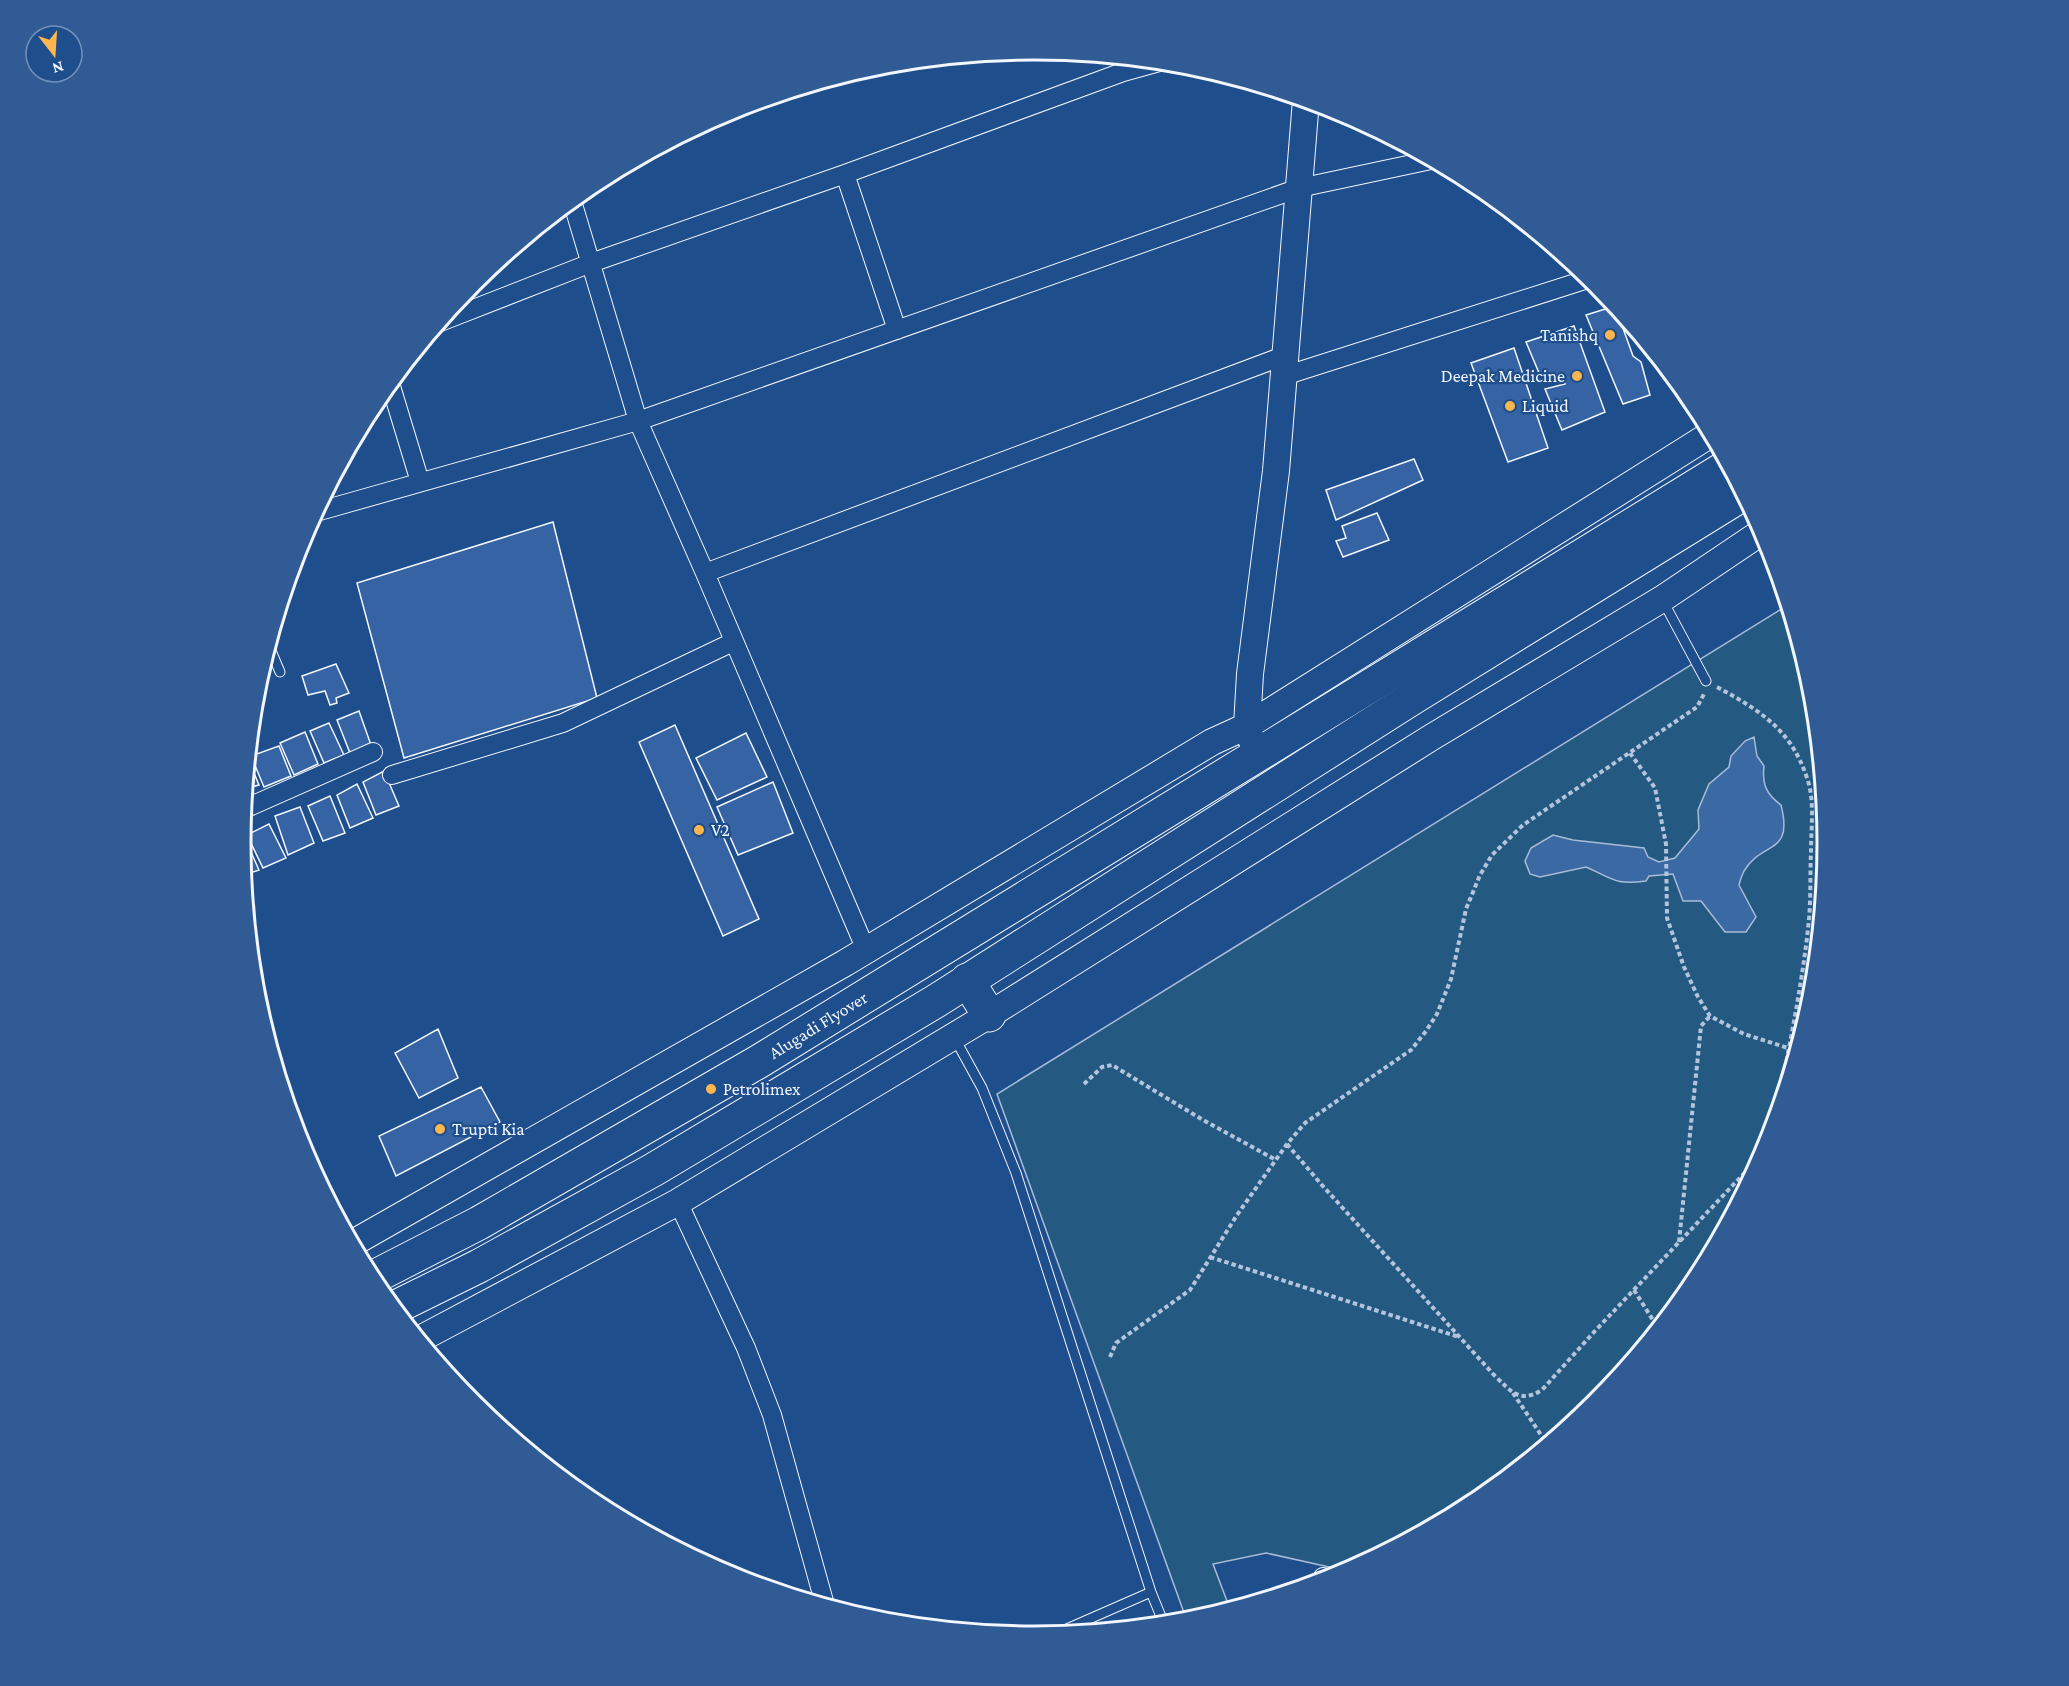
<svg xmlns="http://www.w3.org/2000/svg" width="2069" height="1686" font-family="'Crimson Pro',serif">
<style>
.green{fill:#245a82;stroke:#a8bbd7;stroke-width:1.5}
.water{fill:#3b69a3;stroke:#a8bbd7;stroke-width:1.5}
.building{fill:#3563a3;stroke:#f2f6ff;stroke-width:1.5}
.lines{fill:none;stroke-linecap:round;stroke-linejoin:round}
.lane-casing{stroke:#f2f6ff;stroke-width:11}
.street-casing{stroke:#f2f6ff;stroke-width:20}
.secondary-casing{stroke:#f2f6ff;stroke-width:28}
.highway-casing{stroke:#f2f6ff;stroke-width:35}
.path{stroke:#b3c4dc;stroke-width:4;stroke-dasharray:4.5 3;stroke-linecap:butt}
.lane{stroke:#1f4e8c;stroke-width:9}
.street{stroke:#1f4e8c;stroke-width:18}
.secondary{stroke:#1f4e8c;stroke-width:26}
.highway{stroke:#1f4e8c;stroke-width:33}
.poi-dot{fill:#ffb74d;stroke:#1f4e8c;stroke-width:2}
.labels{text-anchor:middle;stroke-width:4.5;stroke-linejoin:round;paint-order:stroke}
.poi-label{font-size:18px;fill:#f2f6ff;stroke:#1f4e8c;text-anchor:start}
.street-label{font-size:18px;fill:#f2f6ff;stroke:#1f4e8c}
.rim{fill:none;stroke:#f2f6ff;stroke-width:3}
</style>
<rect width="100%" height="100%" fill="#1f4e8c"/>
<path class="green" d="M 1788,605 L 1813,689 L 1828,843 L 1813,998 L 1767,1147 L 1694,1284 L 1595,1404 L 1475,1503 L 1347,1571 L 1266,1553 L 1213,1564 L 1230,1609 L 1187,1621 L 997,1094 Z"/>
<path class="water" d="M 1754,737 L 1757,756 L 1764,766 C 1762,784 1766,794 1781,805 C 1794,856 1762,840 1744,871 C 1742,875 1740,880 1739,885 L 1756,917 L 1746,932 L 1725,932 L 1701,901 L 1683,901 L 1673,874 L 1649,876 L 1646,881 C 1614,885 1614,879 1586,867 L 1540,877 L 1530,874 L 1525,861 L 1531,848 L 1553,835 L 1573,840 L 1644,848 L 1648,857 L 1659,862 L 1675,858 L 1699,829 L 1698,810 L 1709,784 L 1729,767 L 1731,756 L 1745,741 Z"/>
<path class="building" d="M 1615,306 L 1633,356 L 1641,362 L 1650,395 L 1623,404 L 1586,315 Z
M 1574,326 L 1605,412 L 1562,430 L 1545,389 L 1565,384 L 1561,373 L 1542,380 L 1526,342 Z
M 1514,348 L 1548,448 L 1508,462 L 1471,363 Z
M 1414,459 L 1423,480 L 1336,520 L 1326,490 Z
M 1377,513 L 1389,540 L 1343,557 L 1336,541 L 1346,538 L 1342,526 Z
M 553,522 L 597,698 L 404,758 L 357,583 Z
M 336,664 L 349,693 L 336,698 L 337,703 L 330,705 L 325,691 L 308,695 L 302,676 Z
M 359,711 L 371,745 L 350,753 L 337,720 Z
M 329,723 L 344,755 L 324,763 L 310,731 Z
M 675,725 L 759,919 L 723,936 L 639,742 Z
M 305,732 L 318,764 L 294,775 L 280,743 Z
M 746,733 L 767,777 L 717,800 L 696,758 Z
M 279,746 L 291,776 L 264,787 L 251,756 Z
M 249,761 L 259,785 L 248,788 L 252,796 L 245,800 Z
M 384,771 L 399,806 L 376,815 L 363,782 Z
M 773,782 L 793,833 L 738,855 L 717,807 Z
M 357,784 L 373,818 L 350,828 L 337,795 Z
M 330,796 L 345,833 L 323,841 L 308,806 Z
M 300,807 L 314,843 L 288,855 L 275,816 Z
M 269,824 L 286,858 L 263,868 L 247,835 Z
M 243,834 L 259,870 L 244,875 L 241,843 Z
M 438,1029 L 458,1078 L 419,1098 L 395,1053 Z
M 481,1087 L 500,1122 L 396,1176 L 379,1136 Z"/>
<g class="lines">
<defs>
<path id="lane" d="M 1663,601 L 1706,681
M 269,646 L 280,672
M 954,1037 L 982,1088 L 1016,1173 L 1151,1592 L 1164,1624
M 1055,1634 L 1151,1592"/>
<path id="street" d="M 845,174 L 897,330
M 572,201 L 638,421 L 1299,188 L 1431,160
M 440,322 L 591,263 L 845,174 L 1123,72 L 1159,62
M 1284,376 L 1591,278
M 390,383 L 420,482
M 316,512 L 638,421 L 705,573 L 866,950
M 705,573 L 1286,355
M 392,775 L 563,723 L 733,642
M 244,809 L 373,752
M 678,1202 L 746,1348 L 772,1415 L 825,1605
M 1323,1577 L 1324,1580"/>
<path id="secondary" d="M 1251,739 L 1247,726 L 1250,674 L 1276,471 L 1306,100
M 353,1243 L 845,963 L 1212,742 L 1247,726 L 1711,434
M 420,1339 L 678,1202 L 989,1015 L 1432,737 L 1662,599 L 1763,531"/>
<g id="highway">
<path d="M 967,980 L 989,1015"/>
<path id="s1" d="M 372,1278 L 479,1223 L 758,1062 L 1728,466"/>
<path d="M 394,1308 L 479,1266 L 653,1170 L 936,1001 L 1414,697 L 1743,494"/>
</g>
</defs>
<use href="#lane" class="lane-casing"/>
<use href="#street" class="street-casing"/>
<use href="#secondary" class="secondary-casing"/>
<use href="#highway" class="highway-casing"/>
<path class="path" d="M 1717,687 C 1759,710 1791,729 1807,778 C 1815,800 1811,827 1811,851 C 1810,873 1811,896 1809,919 C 1802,990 1786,1061 1773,1130
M 1630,753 L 1655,788 L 1666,844 L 1667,918 L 1684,967 L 1698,997 L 1710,1016 L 1744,1034 L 1788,1048
M 1084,1084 L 1102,1067 L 1112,1065 L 1203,1120 L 1276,1160
M 1287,1144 L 1321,1184 L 1494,1375 C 1511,1391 1519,1404 1542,1390 L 1594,1332 L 1753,1164 L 1770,1140
M 1679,1242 L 1701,1026 L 1710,1016
M 1210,1257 L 1459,1337
M 1634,1290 L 1658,1328
M 1110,1357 L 1116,1343 L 1190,1290 L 1237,1215 L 1287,1144 L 1305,1123 L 1411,1050 L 1426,1031 L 1437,1014 L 1451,979 L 1466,909 L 1480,875 L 1492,855 L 1523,825 L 1697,707 L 1704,694
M 1513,1393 L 1547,1444"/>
<use href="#lane" class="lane"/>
<use href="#street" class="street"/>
<use href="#secondary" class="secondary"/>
<use href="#highway" class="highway"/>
</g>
<g class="poi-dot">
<circle cx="1610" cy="335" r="6"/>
<circle cx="1577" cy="376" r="6"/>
<circle cx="1510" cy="406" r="6"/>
<circle cx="699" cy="830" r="6"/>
<circle cx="711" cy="1089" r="6"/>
<circle cx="440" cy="1129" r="6"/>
</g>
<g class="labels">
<g class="poi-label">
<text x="1598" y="341" text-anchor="end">Tanishq</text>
<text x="1565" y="382" text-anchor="end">Deepak Medicine</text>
<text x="1522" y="412">Liquid</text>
<text x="711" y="836">V2</text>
<text x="723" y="1095">Petrolimex</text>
<text x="452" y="1135">Trupti Kia</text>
</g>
<g class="street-label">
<text dy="6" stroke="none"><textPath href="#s1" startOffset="513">Alugadi Flyover</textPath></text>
</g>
</g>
<path d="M0 0H2069V1686H0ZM251 843a783 783 0 1 1 1566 0a783 783 0 1 1-1566 0Z" fill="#305b95" fill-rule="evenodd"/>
<path class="rim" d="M251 843a783 783 0 1 1 1566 0a783 783 0 1 1-1566 0Z"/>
<g transform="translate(54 54) rotate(163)"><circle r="28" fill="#1f4e8c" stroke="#7391ba" stroke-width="1.5"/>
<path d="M0-4.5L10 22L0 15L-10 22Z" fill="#ffb74d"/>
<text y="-9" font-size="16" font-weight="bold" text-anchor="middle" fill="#f2f6ff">N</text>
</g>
</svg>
